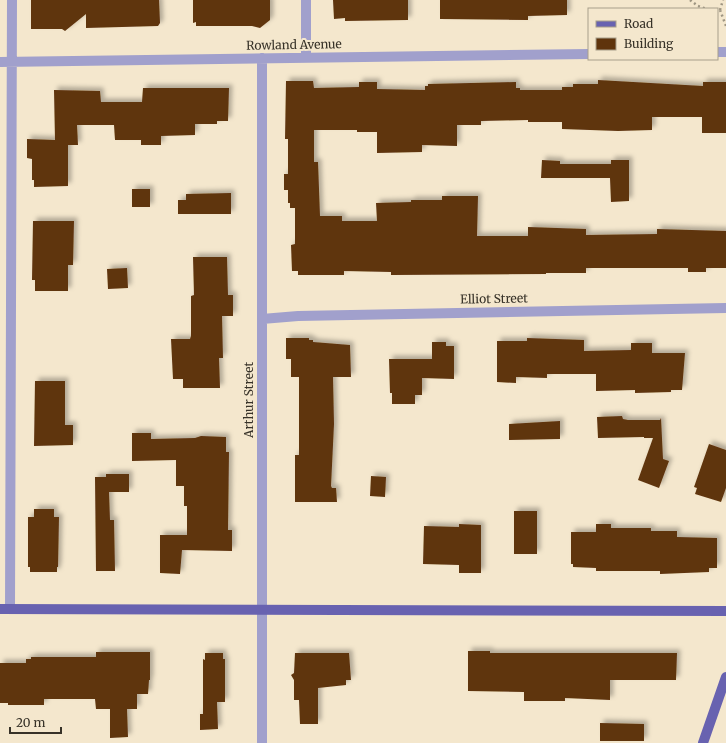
<svg xmlns="http://www.w3.org/2000/svg" width="726" height="743" font-family="Merriweather,serif">
<style>
.building{fill:#5f340c;filter:url(#shadow)}
.lines{fill:none;stroke-linecap:round;stroke-linejoin:round}
.path{stroke:#9e9582;stroke-width:2.5;stroke-dasharray:2 3;stroke-linecap:butt}
.minor{stroke:#a1a0cc;stroke-width:10}
.major{stroke:#6862b0;stroke-width:10}
.labels{text-anchor:middle;stroke-width:4;stroke-linejoin:round;paint-order:stroke}
.street-label{font-size:12px;fill:#373228;stroke:#f4e7cd}
</style>
<defs>
<filter id="shadow"><feDropShadow dx="3.5" dy="-3.5" stdDeviation="2" flood-color="#0004"/></filter>
</defs>
<rect width="100%" height="100%" fill="#f4e7cd"/>
<path class="building" d="M 31,0 L 159,0 L 160,23 L 158,26 L 86,28 L 86,14 L 65,31 L 62,29 L 31,29 Z
M 193,0 L 270,0 L 270,20 L 260,28 L 252,26 L 196,26 L 196,22 L 193,23 Z
M 333,0 L 408,0 L 408,20 L 345,21 L 345,18 L 334,19 Z
M 440,0 L 567,0 L 567,15 L 528,16 L 528,20 L 440,19 Z
M 598,80 L 703,86 L 703,82 L 726,82 L 726,133 L 702,133 L 702,117 L 652,117 L 652,130 L 618,131 L 562,129 L 562,122 L 528,122 L 528,120 L 481,121 L 481,125 L 457,125 L 457,146 L 422,145 L 422,152 L 377,153 L 377,132 L 357,132 L 357,130 L 314,130 L 314,162 L 318,162 L 320,216 L 342,216 L 342,221 L 377,221 L 376,203 L 411,202 L 411,200 L 442,200 L 442,196 L 478,196 L 477,236 L 528,236 L 528,227 L 586,229 L 586,235 L 657,234 L 657,229 L 726,231 L 726,268 L 706,268 L 706,272 L 688,272 L 688,268 L 586,268 L 586,273 L 546,273 L 546,274 L 391,275 L 391,272 L 344,271 L 344,275 L 298,275 L 298,271 L 292,271 L 291,245 L 295,244 L 295,208 L 290,208 L 290,203 L 288,203 L 288,190 L 284,190 L 284,174 L 288,174 L 288,139 L 285,139 L 286,81 L 313,81 L 314,88 L 359,87 L 359,82 L 377,82 L 377,89 L 425,90 L 425,86 L 428,86 L 428,84 L 516,82 L 516,88 L 520,88 L 520,90 L 562,90 L 562,87 L 573,87 L 573,84 L 598,84 Z
M 143,88 L 229,88 L 228,121 L 217,121 L 217,124 L 195,124 L 195,135 L 161,136 L 161,145 L 141,145 L 141,140 L 115,140 L 114,125 L 77,125 L 78,145 L 68,145 L 68,186 L 34,187 L 34,180 L 32,180 L 32,159 L 27,158 L 27,139 L 55,140 L 54,90 L 100,91 L 101,102 L 142,102 Z
M 542,160 L 560,161 L 560,164 L 611,164 L 611,160 L 629,160 L 629,201 L 611,202 L 610,178 L 541,178 Z
M 132,189 L 150,189 L 150,207 L 132,207 Z
M 231,193 L 231,214 L 178,214 L 178,200 L 186,200 L 186,194 Z
M 33,221 L 74,221 L 73,265 L 68,265 L 68,291 L 35,291 L 35,280 L 32,280 Z
M 193,257 L 227,257 L 228,295 L 233,295 L 233,316 L 222,316 L 223,358 L 219,358 L 220,388 L 183,388 L 183,379 L 173,379 L 171,339 L 190,339 L 191,336 L 191,296 L 194,295 Z
M 127,268 L 128,288 L 108,289 L 107,269 Z
M 286,338 L 309,338 L 309,340 L 313,340 L 313,342 L 350,345 L 351,377 L 333,377 L 334,424 L 331,486 L 332,488 L 336,488 L 337,502 L 295,502 L 295,455 L 299,455 L 299,377 L 291,377 L 291,359 L 286,359 Z
M 527,338 L 584,340 L 584,351 L 631,350 L 631,343 L 652,343 L 652,353 L 685,353 L 682,390 L 671,390 L 671,392 L 635,393 L 635,390 L 596,391 L 596,374 L 547,374 L 547,378 L 516,377 L 516,383 L 497,382 L 497,341 L 527,341 Z
M 432,342 L 446,342 L 446,346 L 454,346 L 454,379 L 422,378 L 422,395 L 415,395 L 415,404 L 392,404 L 392,393 L 390,393 L 389,359 L 432,359 Z
M 35,381 L 65,381 L 65,425 L 73,425 L 73,445 L 34,446 Z
M 622,416 L 623,419 L 628,420 L 660,420 L 661,418 L 663,459 L 669,461 L 659,488 L 638,480 L 653,438 L 644,438 L 644,437 L 598,438 L 597,417 Z
M 560,421 L 560,439 L 509,440 L 509,424 Z
M 132,433 L 151,433 L 151,439 L 195,438 L 201,436 L 226,437 L 226,452 L 229,452 L 228,530 L 232,530 L 232,551 L 182,550 L 180,574 L 160,573 L 160,535 L 187,535 L 187,506 L 184,506 L 184,486 L 176,486 L 176,460 L 132,461 Z
M 709,444 L 726,450 L 726,488 L 721,502 L 695,494 L 697,488 L 694,487 Z
M 106,474 L 129,474 L 129,492 L 109,492 L 110,520 L 114,520 L 115,571 L 96,571 L 95,477 L 106,477 Z
M 371,476 L 386,477 L 385,497 L 370,496 Z
M 34,509 L 54,509 L 54,517 L 59,517 L 58,567 L 57,567 L 57,572 L 30,572 L 30,567 L 28,567 L 28,517 L 34,517 Z
M 514,511 L 537,511 L 537,554 L 514,554 Z
M 459,524 L 481,525 L 481,573 L 459,573 L 459,565 L 423,564 L 424,526 L 459,527 Z
M 596,524 L 611,524 L 611,528 L 651,528 L 651,531 L 677,531 L 677,537 L 717,538 L 717,568 L 709,568 L 709,572 L 660,574 L 660,571 L 596,571 L 596,568 L 573,567 L 573,564 L 571,564 L 571,532 L 596,532 Z
M 468,651 L 490,651 L 490,653 L 677,653 L 676,680 L 610,680 L 610,700 L 565,698 L 565,701 L 524,701 L 524,692 L 468,691 Z
M 96,652 L 150,652 L 150,680 L 149,680 L 148,694 L 137,694 L 137,709 L 127,709 L 128,737 L 110,738 L 110,709 L 96,709 L 95,699 L 44,699 L 44,705 L 8,705 L 8,703 L 0,703 L 0,663 L 26,663 L 26,659 L 31,659 L 31,657 L 96,657 Z
M 205,653 L 223,653 L 223,659 L 225,659 L 225,702 L 217,702 L 218,729 L 200,730 L 200,714 L 203,714 L 203,659 L 205,660 Z
M 295,653 L 349,653 L 351,680 L 346,680 L 346,685 L 318,688 L 318,724 L 300,724 L 299,700 L 294,700 L 294,680 L 291,675 L 294,673 Z
M 600,723 L 644,724 L 644,741 L 600,741 Z"/>
<g class="lines">
<path class="path" d="M 690,0 L 698,6 L 707,9
M 720,10 L 726,26
M 720,10 L 723,0"/>
<path class="minor" d="M 306,0 L 306,57
M 717,52 L 726,52
M 262,58 L 262,743
M 0,62 L 589,54
M 262,319 L 298,316 L 726,308
M 10,609 L 12,0"/>
<path class="major" d="M 0,609 L 726,611
M 703,743 L 726,677"/>
</g>
<g class="labels">
<g class="street-label">
<text transform="translate(294 45) rotate(-1)" y="4">Rowland Avenue</text>
<text transform="translate(494 299) rotate(-1)" y="4">Elliot Street</text>
<text transform="translate(249 400) rotate(-90)" y="4">Arthur Street</text>
</g>
</g>
<rect x="588" y="8" width="130" height="52" fill="#f4e7cd" stroke="#a89f8b"/>
<rect x="596" y="21" width="20" height="6" fill="#6862b0" stroke="#a89f8b"/>
<text x="624" y="28" font-size="12" fill="#373228">Road</text>
<rect x="596" y="38" width="20" height="12" fill="#5f340c" stroke="#a89f8b"/>
<text x="624" y="48" font-size="12" fill="#373228">Building</text>
<path d="M10 727v6h51v-6" fill="none" stroke="#373228" stroke-width="2"/>
<text x="16" y="727" font-size="12" fill="#373228" stroke="#f4e7cd" stroke-width="3" paint-order="stroke">20 m</text>
</svg>
